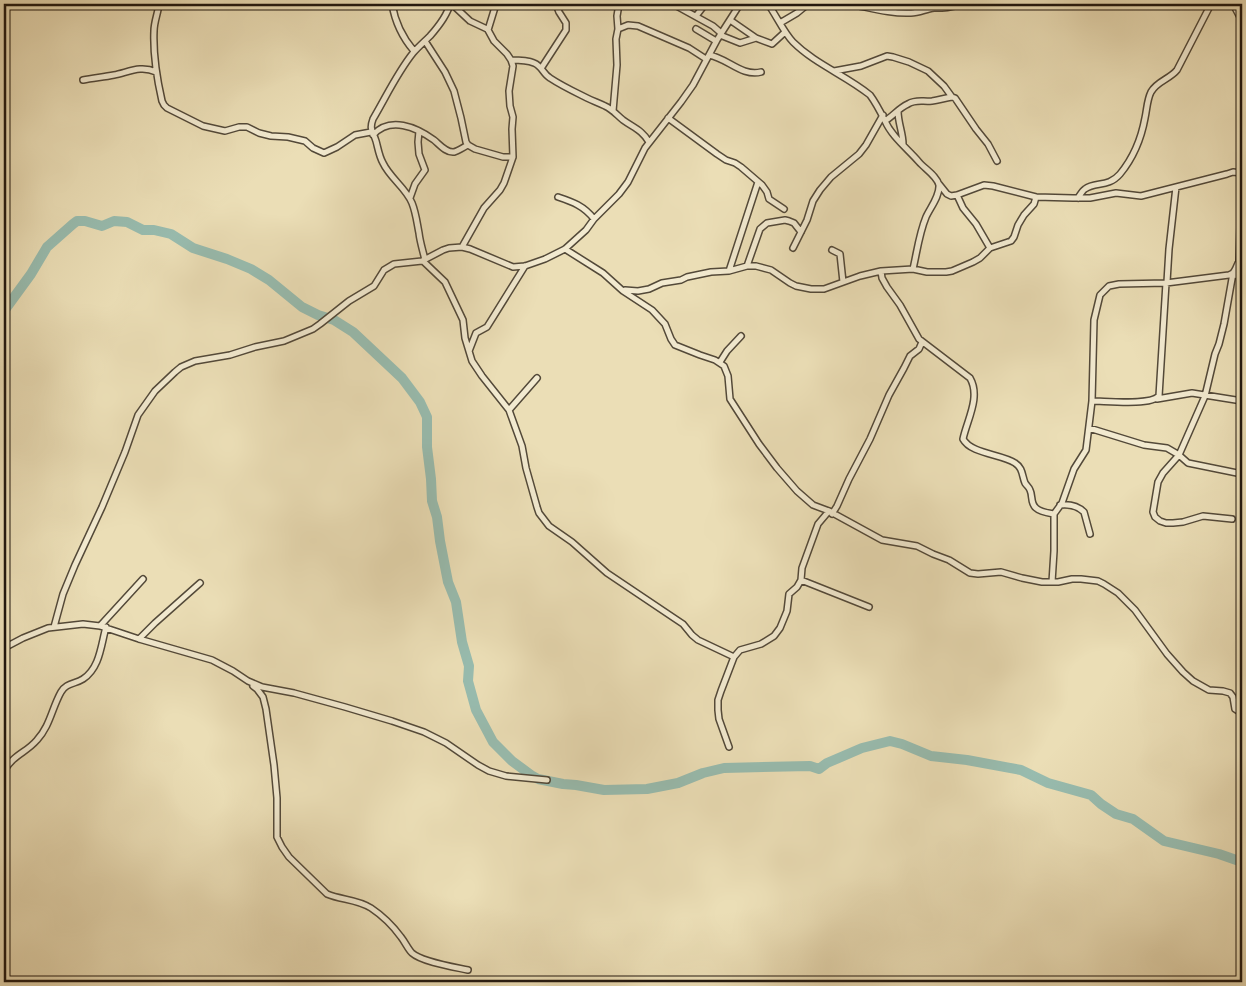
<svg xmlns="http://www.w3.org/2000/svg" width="1246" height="986" font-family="'IM FELL Double Pica',serif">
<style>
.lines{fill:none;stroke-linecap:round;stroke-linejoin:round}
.river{stroke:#98bcaf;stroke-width:10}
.street-casing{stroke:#534939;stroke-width:8}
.street{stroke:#f2ead0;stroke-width:5}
</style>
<rect width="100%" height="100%" fill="#ebdeb6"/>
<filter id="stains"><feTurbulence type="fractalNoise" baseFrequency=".004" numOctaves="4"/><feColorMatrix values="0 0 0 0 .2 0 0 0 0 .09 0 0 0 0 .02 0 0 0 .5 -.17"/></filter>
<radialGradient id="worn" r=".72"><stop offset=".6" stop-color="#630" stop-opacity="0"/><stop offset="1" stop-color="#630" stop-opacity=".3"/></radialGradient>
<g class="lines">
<path class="river" d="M 4,311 L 31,274 L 47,247 L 73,224 L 77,221 L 85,221 L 102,226 L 114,221 L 127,222 L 143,230 L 154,230 L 171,234 L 193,248 L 227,259 L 251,269 L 269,280 L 302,307 L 318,315 L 334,320 L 353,332 L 402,378 L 420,402 L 427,417 L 427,447 L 431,479 L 432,501 L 437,517 L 440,541 L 448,582 L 456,602 L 462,642 L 469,666 L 468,681 L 476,710 L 493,742 L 512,761 L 531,775 L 538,779 L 563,784 L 576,785 L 604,790 L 647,789 L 678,783 L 703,773 L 724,768 L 810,766 L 819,769 L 827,763 L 862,748 L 890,741 L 902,744 L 931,756 L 967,760 L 1021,770 L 1048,783 L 1091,795 L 1101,804 L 1116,814 L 1133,819 L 1164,841 L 1219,854 L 1242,862"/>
<defs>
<path id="street" d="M 159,4 C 158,13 154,22 154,31 C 153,54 157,79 162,101 L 164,105 L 167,108 L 203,126 L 225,131 L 239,127 L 247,127 L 259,133 L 271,136 L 288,137 L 305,141 L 313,148 L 324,153 L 337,147 L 355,135 L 371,132
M 392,4 C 395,22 402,37 414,51
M 450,4 L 454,6 L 470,21 L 487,29
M 673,4 L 713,26 L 721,33
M 768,4 C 776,15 784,33 793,42 C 815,64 845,75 870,95 C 876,103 880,111 885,121 C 892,137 908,149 919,162 C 925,169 937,176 939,185 C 940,196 930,208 926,217 C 919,234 917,252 913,269
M 850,4 C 871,8 890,14 911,13 C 919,13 926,9 934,8 C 943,8 952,8 960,4
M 1233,4 L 1242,21
M 696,16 L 703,7 L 707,4
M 730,20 L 756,38
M 780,23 L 797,13 L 808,4
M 618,29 L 628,25 L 638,26 L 689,48 L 706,59
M 696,29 L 716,41
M 720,35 L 740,43 L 756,38 L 772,44 L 785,32
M 425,41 L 445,72 L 454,91 L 461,118 L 466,142 L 468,145 L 475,149 L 503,157 L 513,157
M 709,55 C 727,58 742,77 761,72
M 511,60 C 519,60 527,60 534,63 C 542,66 543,74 550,78 C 562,86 575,92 587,98 C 593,101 599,103 605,106 C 612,109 617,115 623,120 C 634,128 642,130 649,142
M 542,67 L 566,30 L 566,23 L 559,12 L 556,4
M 834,71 L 861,66 L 887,56 L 893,57 L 909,62 L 928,71 L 944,86 L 952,97
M 83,80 C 93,78 104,77 114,75 C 129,72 141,65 156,72
M 613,111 L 617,65 L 616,39 L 618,29 L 617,16 L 619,4
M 898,111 C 898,123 903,133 903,144
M 668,118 L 717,154 L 726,160 L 735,163 L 741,167 L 762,185 L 767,192 L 769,199 L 784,209
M 885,121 C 893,116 899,108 908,104 C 916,99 923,102 932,101 C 939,100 945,98 952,97 L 955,98 L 976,129 L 988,144 L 997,161
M 373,135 C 390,116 416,127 434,140 C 439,144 446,153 454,152 C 458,151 464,147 468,145
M 939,184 L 947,194 L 951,196 L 957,195 L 984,185 L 993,186 L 1036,197 L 1073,198 L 1090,198 L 1116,193 L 1141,196 L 1227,174 L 1233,172 L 1242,173
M 957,195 L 963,208 L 976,224 L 990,248
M 558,197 C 573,202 584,206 594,219
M 410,198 L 415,184 L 425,170 L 419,154 L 418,142 L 419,131
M 1078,198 C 1080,195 1082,191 1085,189 C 1095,181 1108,188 1120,174 C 1134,157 1141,140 1145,118 C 1147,109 1147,100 1151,92 C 1157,81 1170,79 1177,70 L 1211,4
M 462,247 L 484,208 L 500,190 L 504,183 L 513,157 L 512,129 L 513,117 L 510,106 L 509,91 L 513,66 L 511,60 L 507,54 L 494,41 L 488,30 L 496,4
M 793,248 L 807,220 L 813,201 L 820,190 L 831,177 L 859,154 L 866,145 L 883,115
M 565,249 L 603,273 L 623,291 L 652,310 L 665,324 L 671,339 L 675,345 L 700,355 L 715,360 L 724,366 L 728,376 L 730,399 L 759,444 L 777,468 L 797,491 L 813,505 L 829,511 L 882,540 L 917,546 L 933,554 L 949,560 L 970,573 L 978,574 L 1001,572 L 1022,578 L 1042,582 L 1058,582 L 1072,579 L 1081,579 L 1098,581 L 1104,584 L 1118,593 L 1135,610 L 1167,654 L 1183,672 L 1193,681 L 1209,690 L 1223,691 L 1230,693 L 1233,697 L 1235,709 L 1238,711 L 1242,712
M 832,250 L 840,254 L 843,282
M 425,260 C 423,251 420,242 419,233 C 417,223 416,213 412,203 C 406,188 390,178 383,163 C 379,156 378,148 376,141 C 373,131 369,130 373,119 C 386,97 397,73 413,53 C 418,47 424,42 430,36 C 438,27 447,16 450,4
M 423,261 L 445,282 L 463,320 L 465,338 L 472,361 L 482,376 L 509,410 L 522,446 L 526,468 L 537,507 L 539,513 L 549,526 L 572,542 L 607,573 L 674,618 L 683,624 L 692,635 L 698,640 L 734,657
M 747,266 L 760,229 L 767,223 L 785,220 L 789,221 L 794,223 L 801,232
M 729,271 L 758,182
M 881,271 L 882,278 L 887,287 L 900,305 L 919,339 L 970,378 C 981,397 967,420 963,439 C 971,454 1002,454 1015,463 C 1023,468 1022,476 1025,483 C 1027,486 1029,487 1030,490 C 1033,496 1030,503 1036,508 C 1040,512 1048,513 1054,514
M 1233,273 L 1224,324 L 1219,344 L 1215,354 L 1205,396 L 1179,455 L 1188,463 L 1242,474
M 1233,275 L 1242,276
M 1167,282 L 1169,249 L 1176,187
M 625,290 L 638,291 L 649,289 L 662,283 L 681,280 L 687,277 L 711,272 L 729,271 L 747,266 L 756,266 L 771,270 L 790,283 L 796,286 L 811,289 L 824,289 L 860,276 L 881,271 L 913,269 L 927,272 L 946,272 L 952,271 L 973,262 L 980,258 L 990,248 L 1011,241 L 1014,237 L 1018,225 L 1024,215 L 1034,204 L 1036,197
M 469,351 L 476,333 L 487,327 L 525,266
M 720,362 L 727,351 L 741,336
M 1157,399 L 1192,393 L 1242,401
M 1092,401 C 1106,401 1150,406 1159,396 L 1166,283
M 509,410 L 537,378
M 1089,428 L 1144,445 L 1167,448 L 1179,455 L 1163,473 L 1158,482 L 1153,512 L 1155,517 L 1160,521 L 1166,523 L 1173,523 L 1183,522 L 1203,516 L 1232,519
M 1060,505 C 1069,504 1077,505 1084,512 L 1090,534
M 832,514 L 837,506 L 849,479 L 870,439 L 889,395 L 904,368 L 910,356 L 919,349 L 922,342
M 801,580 L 869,607
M 1052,582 L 1054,551 L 1054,514 L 1062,503 L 1074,469 L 1086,450 L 1092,401 L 1094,320 L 1100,295 L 1109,286 L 1119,284 L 1166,283 L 1229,275 L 1233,273 L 1235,270 L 1239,261 L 1240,228 L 1240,182 L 1242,175
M 100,626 L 143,579
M 54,627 L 63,594 L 75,565 L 102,507 L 125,452 L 138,415 L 155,391 L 175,372 L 181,367 L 195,361 L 230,355 L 255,347 L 284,341 L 313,329 L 320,324 L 349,301 L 374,286 L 384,270 L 394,264 L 422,261 L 443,250 L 449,248 L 462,247 L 470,249 L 513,267 L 525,266 L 545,259 L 565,249 L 586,230 L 594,219 L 619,194 L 628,182 L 645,148 L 681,102 L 693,85 L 717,40 L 740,4
M 139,639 L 155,623 L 200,583
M 4,648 L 23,638 L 48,628 L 83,624 L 100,626 L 139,639 L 212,660 L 233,671 L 248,681 L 262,687 L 294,693 L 345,707 L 392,721 L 424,732 L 446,743 L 478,765 L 489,771 L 506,776 L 547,780
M 253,686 L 257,689 L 263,697 L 266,709 L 274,765 L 277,798 L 277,837 L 282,847 L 289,857 L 327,894 C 341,900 357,899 371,908 C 383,916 393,926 401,937 C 405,942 408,949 412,953 C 422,962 454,967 468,970
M 729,747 L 719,719 L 718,710 L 718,700 L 721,691 L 734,657 L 740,650 L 761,644 L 774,636 L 780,628 L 787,611 L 789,594 L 797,587 L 801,580 L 802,568 L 818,524 L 829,511
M 4,771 C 14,754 26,753 37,740 C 50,726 52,708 61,692 C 66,683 75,684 83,679 C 100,668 101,645 106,627"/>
</defs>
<use href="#street" class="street-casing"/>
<use href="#street" class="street"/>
</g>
<rect width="1246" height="986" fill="none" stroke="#ebdeb6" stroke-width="20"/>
<rect x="5" y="5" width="1236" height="976" fill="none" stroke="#20170f" stroke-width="2.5"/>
<rect x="10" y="10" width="1226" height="966" fill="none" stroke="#20170f"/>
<rect width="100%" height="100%" filter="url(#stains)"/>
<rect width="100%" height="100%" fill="url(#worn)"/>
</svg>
